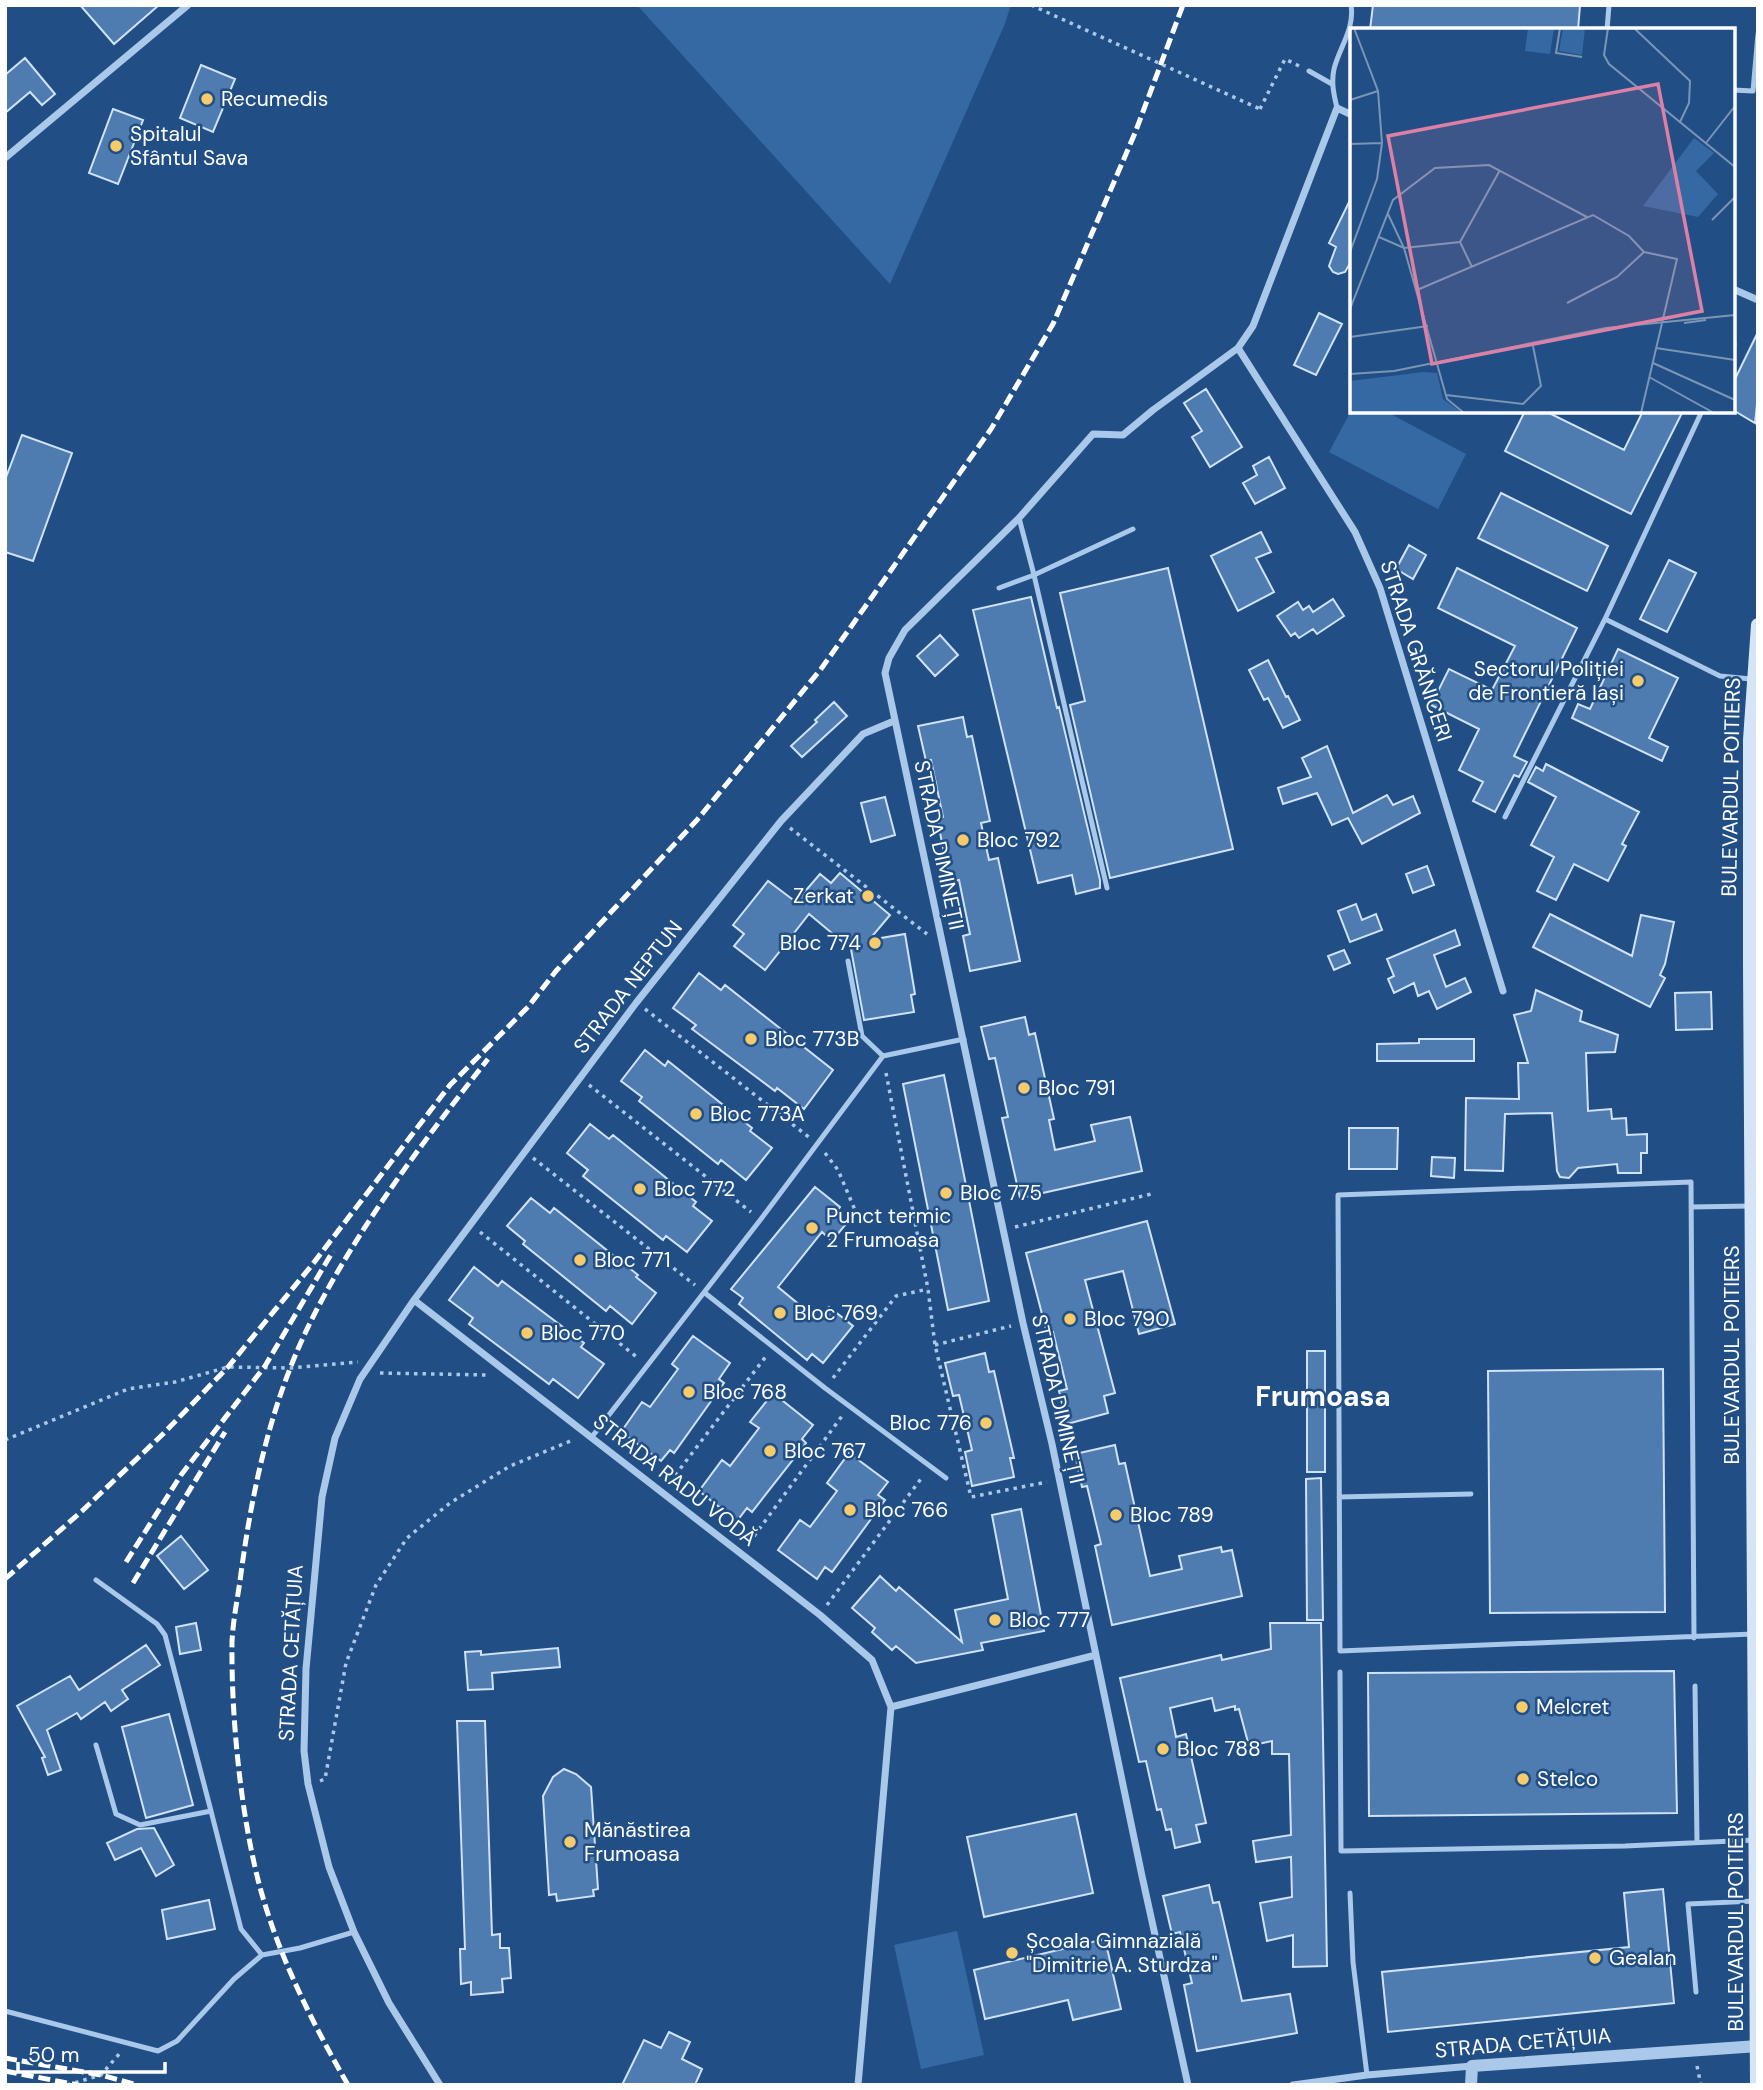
<svg xmlns="http://www.w3.org/2000/svg" width="1763" height="2090" font-family="'DM Sans',sans-serif">
<style>
.green{fill:#3569a3}
.building{fill:#4e7bb0;stroke:#cfe2f7;stroke-width:2}
.lines{fill:none;stroke-linecap:round;stroke-linejoin:round}
.path{stroke:#aac8e9;stroke-width:3.5;stroke-dasharray:3.5 5;stroke-linecap:butt}
.service{stroke:#aac8e9;stroke-width:5}
.minor{stroke:#aac8e9;stroke-width:7}
.tertiary{stroke:#aac8e9;stroke-width:12}
.secondary{stroke:#d5e5f7;stroke-width:14}
.rail{stroke:#fff;stroke-width:5;stroke-dasharray:12 5;stroke-linecap:butt}
.path-bridge{stroke:#aac8e9;stroke-width:3.5;stroke-dasharray:3.5 5;stroke-linecap:butt}
.poi-dot{fill:#f6cb6c;stroke:#214f85;stroke-width:2.5}
.labels{text-anchor:middle;stroke-width:5;stroke-linejoin:round;paint-order:stroke}
.poi-label{font-size:21px;fill:#fff;stroke:#214f85;text-anchor:start}
.street-label{font-size:21px;fill:#fff;stroke:#214f85}
.district-label{font-size:28px;font-weight:bold;fill:#fff;stroke:#214f85}
.inset-road{fill:none;stroke:#7a95b6;stroke-width:2}
.view{fill:#dd80a5;fill-opacity:0.15;stroke:#dd80a5;stroke-width:3.5}
.inset-edge{fill:none;stroke:#fff;stroke-width:3.5}
</style>
<rect width="100%" height="100%" fill="#214f85"/>
<path class="green" d="M 637,5 L 1011,5 L 1004,26 L 890,284 Z
M 1352,409 L 1352,411 L 1385,411 L 1466,454 L 1438,509 L 1329,452 Z
M 957,1931 L 984,2055 L 921,2069 L 894,1945 Z"/>
<path class="building" d="M 80,5 L 159,5 L 114,44 Z
M 1373,5 L 1580,5 L 1578,30 L 1370,30 Z
M 25,58 L 55,94 L 42,105 L 30,92 L 5,113 L 5,75 Z
M 201,65 L 235,79 L 213,132 L 180,118 Z
M 113,109 L 143,120 L 118,184 L 89,173 Z
M 1352,196 L 1352,260 L 1345,272 L 1338,274 L 1333,272 L 1329,266 L 1336,247 L 1329,243 Z
M 1319,313 L 1342,324 L 1316,375 L 1294,365 Z
M 1758,332 L 1758,395 L 1755,423 L 1733,410 L 1733,383 Z
M 1206,389 L 1242,447 L 1210,467 L 1192,437 L 1202,431 L 1184,403 Z
M 1525,411 L 1545,411 L 1624,450 L 1643,411 L 1683,411 L 1631,514 L 1505,451 Z
M 22,435 L 72,453 L 33,561 L 5,552 L 5,480 Z
M 1269,457 L 1285,488 L 1255,504 L 1243,483 L 1257,475 L 1253,466 Z
M 1501,493 L 1608,546 L 1587,591 L 1478,538 Z
M 1261,532 L 1271,552 L 1256,558 L 1274,592 L 1238,611 L 1211,556 Z
M 1409,545 L 1426,555 L 1413,579 L 1396,569 Z
M 1669,560 L 1696,573 L 1667,632 L 1640,619 Z
M 1168,568 L 1233,849 L 1110,878 L 1070,705 L 1085,701 L 1060,593 Z
M 1457,568 L 1577,628 L 1514,756 L 1527,762 L 1519,777 L 1514,775 L 1495,812 L 1473,801 L 1483,782 L 1459,770 L 1479,729 L 1431,705 L 1449,669 L 1492,690 L 1515,646 L 1438,608 Z
M 1031,597 L 1057,708 L 1059,707 L 1100,880 L 1100,888 L 1076,894 L 1072,875 L 1038,883 L 973,610 Z
M 1333,599 L 1344,616 L 1317,634 L 1313,629 L 1299,638 L 1295,633 L 1291,636 L 1277,616 L 1298,602 L 1303,610 L 1309,606 L 1313,612 Z
M 940,635 L 958,655 L 935,676 L 917,656 Z
M 1618,649 L 1678,678 L 1649,738 L 1668,747 L 1662,761 L 1572,718 L 1578,704 L 1590,709 Z
M 1268,660 L 1286,697 L 1288,696 L 1300,720 L 1283,728 L 1268,698 L 1264,700 L 1249,670 Z
M 834,702 L 847,716 L 802,757 L 791,746 L 817,722 L 815,720 Z
M 963,717 L 967,737 L 972,736 L 990,821 L 981,823 L 989,860 L 998,858 L 1020,961 L 970,971 L 963,936 L 970,934 L 959,880 L 950,882 L 937,818 L 943,817 L 931,760 L 926,761 L 918,726 Z
M 1327,746 L 1353,813 L 1387,795 L 1393,805 L 1413,796 L 1420,813 L 1362,844 L 1348,818 L 1332,825 L 1317,793 L 1283,804 L 1278,788 L 1311,777 L 1302,758 Z
M 1546,764 L 1639,812 L 1622,844 L 1626,846 L 1608,881 L 1574,864 L 1556,900 L 1537,891 L 1554,857 L 1531,845 L 1556,797 L 1528,782 L 1536,767 L 1543,771 Z
M 885,797 L 895,835 L 871,842 L 861,803 Z
M 1427,866 L 1434,885 L 1413,893 L 1406,874 Z
M 840,873 L 890,915 L 869,940 L 905,934 L 915,994 L 911,995 L 914,1012 L 864,1020 L 851,949 L 809,914 L 765,970 L 734,946 L 744,934 L 733,925 L 768,881 L 796,902 L 820,874 L 831,883 Z
M 1356,904 L 1362,920 L 1376,914 L 1382,930 L 1350,942 L 1338,911 Z
M 1550,914 L 1632,956 L 1641,915 L 1674,922 L 1665,964 L 1660,975 L 1665,978 L 1650,1007 L 1533,947 Z
M 1455,930 L 1460,945 L 1434,955 L 1446,987 L 1465,978 L 1471,992 L 1437,1009 L 1429,991 L 1418,996 L 1414,983 L 1394,993 L 1388,979 L 1394,976 L 1387,959 Z
M 1344,950 L 1350,963 L 1334,970 L 1328,956 Z
M 699,973 L 721,990 L 725,985 L 833,1070 L 804,1109 L 777,1088 L 775,1091 L 692,1029 L 696,1025 L 673,1008 Z
M 1536,990 L 1582,1011 L 1580,1021 L 1618,1035 L 1615,1052 L 1586,1053 L 1588,1111 L 1611,1109 L 1612,1119 L 1626,1118 L 1627,1135 L 1647,1134 L 1647,1153 L 1641,1153 L 1641,1173 L 1618,1173 L 1617,1164 L 1578,1168 L 1569,1178 L 1560,1177 L 1557,1171 L 1552,1113 L 1505,1114 L 1503,1171 L 1465,1170 L 1466,1098 L 1519,1099 L 1518,1063 L 1528,1063 L 1514,1015 L 1531,1011 Z
M 1711,992 L 1712,1029 L 1676,1030 L 1675,993 Z
M 1025,1017 L 1029,1035 L 1035,1033 L 1054,1119 L 1049,1120 L 1055,1150 L 1095,1141 L 1091,1125 L 1130,1117 L 1142,1171 L 1020,1198 L 1002,1118 L 1008,1117 L 995,1058 L 989,1059 L 981,1027 Z
M 1419,1039 L 1474,1039 L 1474,1061 L 1377,1061 L 1377,1044 L 1419,1043 Z
M 645,1050 L 665,1066 L 668,1061 L 752,1128 L 750,1131 L 772,1148 L 746,1180 L 721,1160 L 718,1164 L 639,1101 L 642,1097 L 621,1081 Z
M 944,1075 L 989,1301 L 948,1310 L 903,1084 Z
M 590,1124 L 609,1139 L 613,1135 L 696,1202 L 693,1206 L 712,1221 L 687,1252 L 666,1236 L 663,1240 L 583,1176 L 588,1170 L 567,1153 Z
M 1349,1128 L 1398,1128 L 1397,1169 L 1349,1169 Z
M 1432,1157 L 1455,1158 L 1454,1178 L 1431,1176 Z
M 815,1187 L 840,1207 L 835,1215 L 846,1224 L 832,1241 L 822,1232 L 778,1287 L 818,1320 L 829,1307 L 853,1326 L 823,1363 L 812,1354 L 807,1360 L 739,1304 L 743,1298 L 731,1289 Z
M 531,1198 L 550,1213 L 554,1208 L 638,1275 L 636,1277 L 656,1293 L 632,1324 L 610,1306 L 606,1311 L 523,1244 L 525,1241 L 507,1226 Z
M 1147,1221 L 1175,1324 L 1139,1334 L 1123,1271 L 1085,1280 L 1115,1393 L 1104,1396 L 1108,1413 L 1067,1424 L 1059,1391 L 1067,1389 L 1053,1332 L 1047,1333 L 1026,1253 Z
M 474,1267 L 498,1286 L 502,1281 L 584,1343 L 581,1347 L 604,1364 L 578,1398 L 553,1379 L 549,1384 L 469,1324 L 473,1318 L 449,1300 Z
M 693,1336 L 730,1363 L 719,1379 L 724,1383 L 674,1453 L 670,1450 L 661,1461 L 621,1432 L 642,1402 L 650,1407 L 678,1369 L 672,1364 Z
M 1307,1351 L 1325,1351 L 1325,1472 L 1307,1472 Z
M 985,1353 L 989,1372 L 994,1371 L 1014,1458 L 1010,1458 L 1014,1477 L 972,1486 L 965,1452 L 972,1450 L 959,1395 L 953,1396 L 945,1363 Z
M 1663,1369 L 1665,1612 L 1490,1613 L 1488,1371 Z
M 773,1393 L 813,1425 L 802,1439 L 806,1443 L 752,1512 L 747,1508 L 737,1521 L 699,1491 L 722,1460 L 730,1466 L 759,1428 L 750,1422 Z
M 1115,1445 L 1119,1464 L 1125,1463 L 1150,1576 L 1182,1569 L 1179,1556 L 1221,1547 L 1222,1552 L 1232,1550 L 1242,1596 L 1112,1625 L 1095,1546 L 1101,1544 L 1087,1486 L 1082,1487 L 1075,1454 Z
M 849,1453 L 888,1482 L 878,1495 L 885,1500 L 832,1572 L 825,1567 L 817,1579 L 778,1550 L 800,1520 L 810,1527 L 837,1491 L 827,1483 Z
M 1321,1478 L 1323,1620 L 1307,1620 L 1306,1479 Z
M 1021,1509 L 1044,1631 L 981,1643 L 983,1650 L 916,1663 L 896,1646 L 892,1650 L 872,1632 L 875,1628 L 852,1608 L 880,1576 L 896,1591 L 899,1587 L 962,1642 L 955,1610 L 1008,1599 L 992,1515 Z
M 181,1536 L 208,1570 L 184,1589 L 157,1556 Z
M 196,1623 L 201,1650 L 180,1654 L 176,1627 Z
M 1270,1623 L 1321,1623 L 1327,1966 L 1293,1967 L 1293,1935 L 1267,1941 L 1260,1903 L 1292,1897 L 1291,1857 L 1256,1862 L 1253,1841 L 1291,1835 L 1289,1754 L 1272,1754 L 1272,1741 L 1249,1746 L 1239,1709 L 1235,1710 L 1235,1706 L 1215,1711 L 1212,1698 L 1170,1708 L 1176,1737 L 1186,1734 L 1206,1823 L 1196,1825 L 1200,1842 L 1175,1848 L 1171,1829 L 1166,1830 L 1161,1809 L 1157,1810 L 1146,1761 L 1139,1762 L 1120,1678 L 1221,1655 L 1222,1660 L 1271,1649 Z
M 146,1645 L 160,1665 L 122,1690 L 128,1699 L 111,1711 L 105,1702 L 81,1719 L 77,1713 L 47,1730 L 61,1770 L 48,1775 L 42,1758 L 45,1757 L 17,1706 L 70,1676 L 79,1690 Z
M 558,1648 L 560,1667 L 492,1673 L 493,1689 L 468,1690 L 465,1652 L 481,1651 L 481,1655 Z
M 1674,1671 L 1677,1813 L 1369,1816 L 1368,1673 Z
M 169,1714 L 193,1805 L 146,1818 L 122,1727 Z
M 457,1721 L 485,1721 L 492,1935 L 500,1934 L 500,1948 L 509,1948 L 511,1978 L 502,1979 L 503,1992 L 471,1995 L 471,1982 L 461,1984 L 460,1949 L 465,1949 Z
M 564,1769 L 576,1774 L 591,1787 L 598,1889 L 593,1890 L 594,1896 L 557,1901 L 556,1894 L 549,1895 L 543,1796 L 553,1777 Z
M 1076,1814 L 1093,1893 L 984,1917 L 967,1837 Z
M 154,1828 L 174,1865 L 156,1876 L 141,1848 L 115,1860 L 107,1843 L 137,1829 Z
M 1209,1885 L 1213,1903 L 1219,1902 L 1242,2001 L 1290,1994 L 1297,2033 L 1197,2051 L 1184,1985 L 1192,1983 L 1180,1932 L 1172,1934 L 1163,1896 Z
M 1663,1889 L 1674,2003 L 1388,2032 L 1382,1972 L 1629,1947 L 1624,1893 Z
M 209,1900 L 215,1929 L 167,1939 L 162,1910 Z
M 1105,1939 L 1121,2009 L 1073,2020 L 1068,2000 L 985,2019 L 974,1970 Z
M 669,2032 L 690,2042 L 682,2059 L 702,2069 L 695,2085 L 622,2085 L 644,2040 L 661,2048 Z"/>
<g class="lines">
<path class="path" d="M 1260,109 L 1285,59 L 1299,66
M 790,828 L 927,934
M 645,1009 L 810,1138
M 886,1073 L 928,1289 L 935,1345 L 971,1497 L 1047,1482
M 589,1085 L 751,1212
M 825,1153 L 838,1170 L 855,1210
M 533,1158 L 695,1285
M 1015,1227 L 1151,1194
M 480,1232 L 638,1358
M 935,1345 L 1011,1326
M 380,1373 L 488,1375
M 833,1378 L 896,1296 L 928,1289
M 5,1440 L 128,1389 L 175,1382 L 228,1367 L 291,1368 L 358,1362
M 670,1482 L 767,1355
M 749,1543 L 842,1416
M 827,1605 L 923,1476
M 320,1781 L 325,1779 L 346,1663 L 376,1585 L 407,1538 L 450,1503 L 510,1466 L 573,1440
M 1697,2066 L 1701,2085
M 67,2085 L 101,2075 L 120,2053"/>
<path class="service" d="M 1607,30 L 1609,5
M 1309,71 L 1332,84
M 1733,90 L 1753,91 L 1758,34
M 1337,108 C 1334,95 1331,83 1334,69 C 1339,48 1355,29 1351,5
M 1733,345 L 1734,344
M 1702,411 L 1605,619 L 1720,676 L 1751,679
M 1019,518 L 1034,575 L 1107,888
M 999,588 L 1034,575 L 1133,529
M 1505,817 L 1605,619
M 848,961 L 862,1036 L 883,1056
M 1691,1207 L 1751,1206
M 705,1293 L 825,1388 L 946,1478
M 591,1438 L 761,1219 L 883,1056 L 964,1039
M 1339,1497 L 1471,1494
M 96,1580 L 157,1624 L 165,1635 L 211,1811
M 1694,1638 L 1691,1182 L 1338,1195 L 1340,1651 L 1753,1634
M 1340,1672 L 1341,1851 L 1625,1846 L 1754,1840
M 1695,1686 L 1697,1842
M 96,1745 L 116,1814 L 140,1825 L 211,1811 L 241,1929 L 262,1955
M 1350,1893 L 1353,1962 L 1367,2075
M 1696,1992 L 1688,1904 L 1755,1901
M 5,2011 L 158,2051 L 177,2041 L 234,1979 L 262,1955 L 300,1948 L 354,1932"/>
<path class="minor" d="M 5,158 L 188,5
M 1733,289 L 1758,300
M 1238,348 L 1355,532 L 1380,588 L 1503,991
M 414,1300 L 820,1615 L 872,1660 L 891,1707 L 858,2085
M 891,1707 L 1096,1655
M 440,2085 L 389,2003 L 354,1932 L 329,1867 L 308,1784 L 304,1751 L 306,1669 L 322,1497 L 335,1438 L 360,1379 L 414,1300 L 636,1003 L 781,821 L 863,734 L 894,721
M 1188,2085 L 1142,1876 L 1052,1444 L 1023,1323 L 885,673 L 889,658 L 905,630 L 1019,518 L 1093,434 L 1123,435 L 1153,410 L 1238,348 L 1253,326 L 1337,108 L 1352,115
M 1293,2085 L 1367,2075 L 1472,2066"/>
<path class="tertiary" d="M 1471,2085 L 1472,2066 L 1758,2046"/>
<path class="secondary" d="M 1757,2085 L 1750,965 L 1750,740 L 1758,625"/>
<path class="rail" d="M 126,1562 L 181,1475 L 265,1366 L 333,1251
M 5,1579 L 82,1511 L 163,1434 L 228,1367 L 312,1265 L 450,1085 L 528,1007 L 556,971 L 697,820 L 821,669 L 991,429 L 1053,324 L 1135,133 L 1183,5
M 133,1583 L 225,1432
M 5,2058 L 101,2075 L 137,2085
M 5,2071 L 78,2085
M 348,2085 C 313,2024 280,1959 261,1891 C 241,1819 231,1717 232,1642 C 233,1621 237,1601 240,1581 C 252,1488 272,1396 315,1313 C 362,1222 425,1139 488,1059"/>
<path class="path-bridge" d="M 1031,5 L 1260,109"/>
</g>
<g class="poi-dot">
<circle cx="207" cy="99" r="7"/>
<circle cx="116" cy="146" r="7"/>
<circle cx="1638" cy="681" r="7"/>
<circle cx="963" cy="840" r="7"/>
<circle cx="868" cy="896" r="7"/>
<circle cx="875" cy="943" r="7"/>
<circle cx="751" cy="1039" r="7"/>
<circle cx="1024" cy="1088" r="7"/>
<circle cx="696" cy="1114" r="7"/>
<circle cx="640" cy="1189" r="7"/>
<circle cx="946" cy="1193" r="7"/>
<circle cx="812" cy="1228" r="7"/>
<circle cx="580" cy="1260" r="7"/>
<circle cx="780" cy="1313" r="7"/>
<circle cx="1070" cy="1319" r="7"/>
<circle cx="527" cy="1333" r="7"/>
<circle cx="689" cy="1392" r="7"/>
<circle cx="986" cy="1423" r="7"/>
<circle cx="770" cy="1451" r="7"/>
<circle cx="850" cy="1510" r="7"/>
<circle cx="1116" cy="1515" r="7"/>
<circle cx="995" cy="1620" r="7"/>
<circle cx="1522" cy="1707" r="7"/>
<circle cx="1163" cy="1749" r="7"/>
<circle cx="1523" cy="1779" r="7"/>
<circle cx="570" cy="1842" r="7"/>
<circle cx="1012" cy="1953" r="7"/>
<circle cx="1595" cy="1958" r="7"/>
</g>
<g class="labels">
<g class="poi-label">
<text x="221" y="106">Recumedis</text>
<text x="130" y="141">Spitalul<tspan x="130" dy="24">Sfântul Sava</tspan></text>
<text x="1624" y="676" text-anchor="end">Sectorul Poliției<tspan x="1624" dy="24">de Frontieră Iași</tspan></text>
<text x="977" y="847">Bloc 792</text>
<text x="854" y="903" text-anchor="end">Zerkat</text>
<text x="861" y="950" text-anchor="end">Bloc 774</text>
<text x="765" y="1046">Bloc 773B</text>
<text x="1038" y="1095">Bloc 791</text>
<text x="710" y="1121">Bloc 773A</text>
<text x="654" y="1196">Bloc 772</text>
<text x="960" y="1200">Bloc 775</text>
<text x="826" y="1223">Punct termic<tspan x="826" dy="24">2 Frumoasa</tspan></text>
<text x="594" y="1267">Bloc 771</text>
<text x="794" y="1320">Bloc 769</text>
<text x="1084" y="1326">Bloc 790</text>
<text x="541" y="1340">Bloc 770</text>
<text x="703" y="1399">Bloc 768</text>
<text x="972" y="1430" text-anchor="end">Bloc 776</text>
<text x="784" y="1458">Bloc 767</text>
<text x="864" y="1517">Bloc 766</text>
<text x="1130" y="1522">Bloc 789</text>
<text x="1009" y="1627">Bloc 777</text>
<text x="1536" y="1714">Melcret</text>
<text x="1177" y="1756">Bloc 788</text>
<text x="1537" y="1786">Stelco</text>
<text x="584" y="1837">Mănăstirea<tspan x="584" dy="24">Frumoasa</tspan></text>
<text x="1026" y="1948">Școala Gimnazială<tspan x="1026" dy="24">"Dimitrie A. Sturdza"</tspan></text>
<text x="1609" y="1965">Gealan</text>
</g>
<g class="street-label">
<text transform="translate(1416 651) rotate(72)" y="7">STRADA GRĂNICERI</text>
<text transform="translate(1731 787) rotate(-89)" y="7">BULEVARDUL POITIERS</text>
<text transform="translate(939 845) rotate(78)" y="7">STRADA DIMINEȚII</text>
<text transform="translate(628 987) rotate(-52)" y="7">STRADA NEPTUN</text>
<text transform="translate(1732 1355) rotate(-90)" y="7">BULEVARDUL POITIERS</text>
<text transform="translate(1058 1399) rotate(77)" y="7">STRADA DIMINEȚII</text>
<text transform="translate(675 1480) rotate(38)" y="7">STRADA RADU VODĂ</text>
<text transform="translate(291 1653) rotate(-87)" y="7">STRADA CETĂȚUIA</text>
<text transform="translate(1736 1922) rotate(-90)" y="7">BULEVARDUL POITIERS</text>
<text transform="translate(1523 2043) rotate(-5)" y="7">STRADA CETĂȚUIA</text>
</g>
<g class="district-label">
<text x="1323" y="1406">Frumoasa</text>
</g>
</g>
<g transform="translate(1350 28)">
<rect width="385" height="385" fill="#214f85"/>
<path d="M 178,0 L 204,0 L 200,26 L 175,23 ZM 213,0 L 235,0 L 232,27 L 209,23 ZM 344,110 L 364,125 L 346,143 L 368,166 L 348,189 L 293,178 ZM 74,344 L 87,345 L 93,371 L 112,385 L 0,385 L 0,353 Z" fill="#3569a3"/>
<path class="inset-road" d="M 210,0 L 206,25 L 232,29M 258,0 L 254,27 L 259,36 L 385,139M 284,0 L 340,53 L 339,75 L 330,94M 0,72 L 28,63M 356,115 L 385,78M 0,116 L 32,115M 38,186 L 54,220 L 97,371 L 114,385M 362,192 L 385,169M 29,209 L 54,220 L 110,214 L 150,142M 110,214 L 122,239M 0,224 L 27,151 L 32,115 L 28,63 L 4,0M 67,262 L 243,187 L 279,208 L 294,224 L 327,231 L 291,385M 217,275 L 267,249 L 294,224M 0,281 L 43,172 L 85,140 L 139,137 L 237,189M 334,295 L 356,292M 0,309 L 78,298M 306,320 L 385,332M 303,335 L 385,372M 0,346 L 44,343 L 256,300 L 385,287M 299,349 L 364,385M 96,367 L 173,376 L 191,358 L 183,318"/>
<path class="view" d="M 308,56 L 352,283 L 82,336 L 38,108 Z"/>
<rect width="385" height="385" class="inset-edge"/>
</g>
<rect width="1763" height="2090" fill="none" stroke="#ffffff" stroke-width="14"/>
<path d="M18 2062v10h147v-10" fill="none" stroke="#ffffff" stroke-width="3.5"/>
<text x="28" y="2062" font-size="21" fill="#ffffff" stroke="#214f85" stroke-width="5" paint-order="stroke">50 m</text>
</svg>
